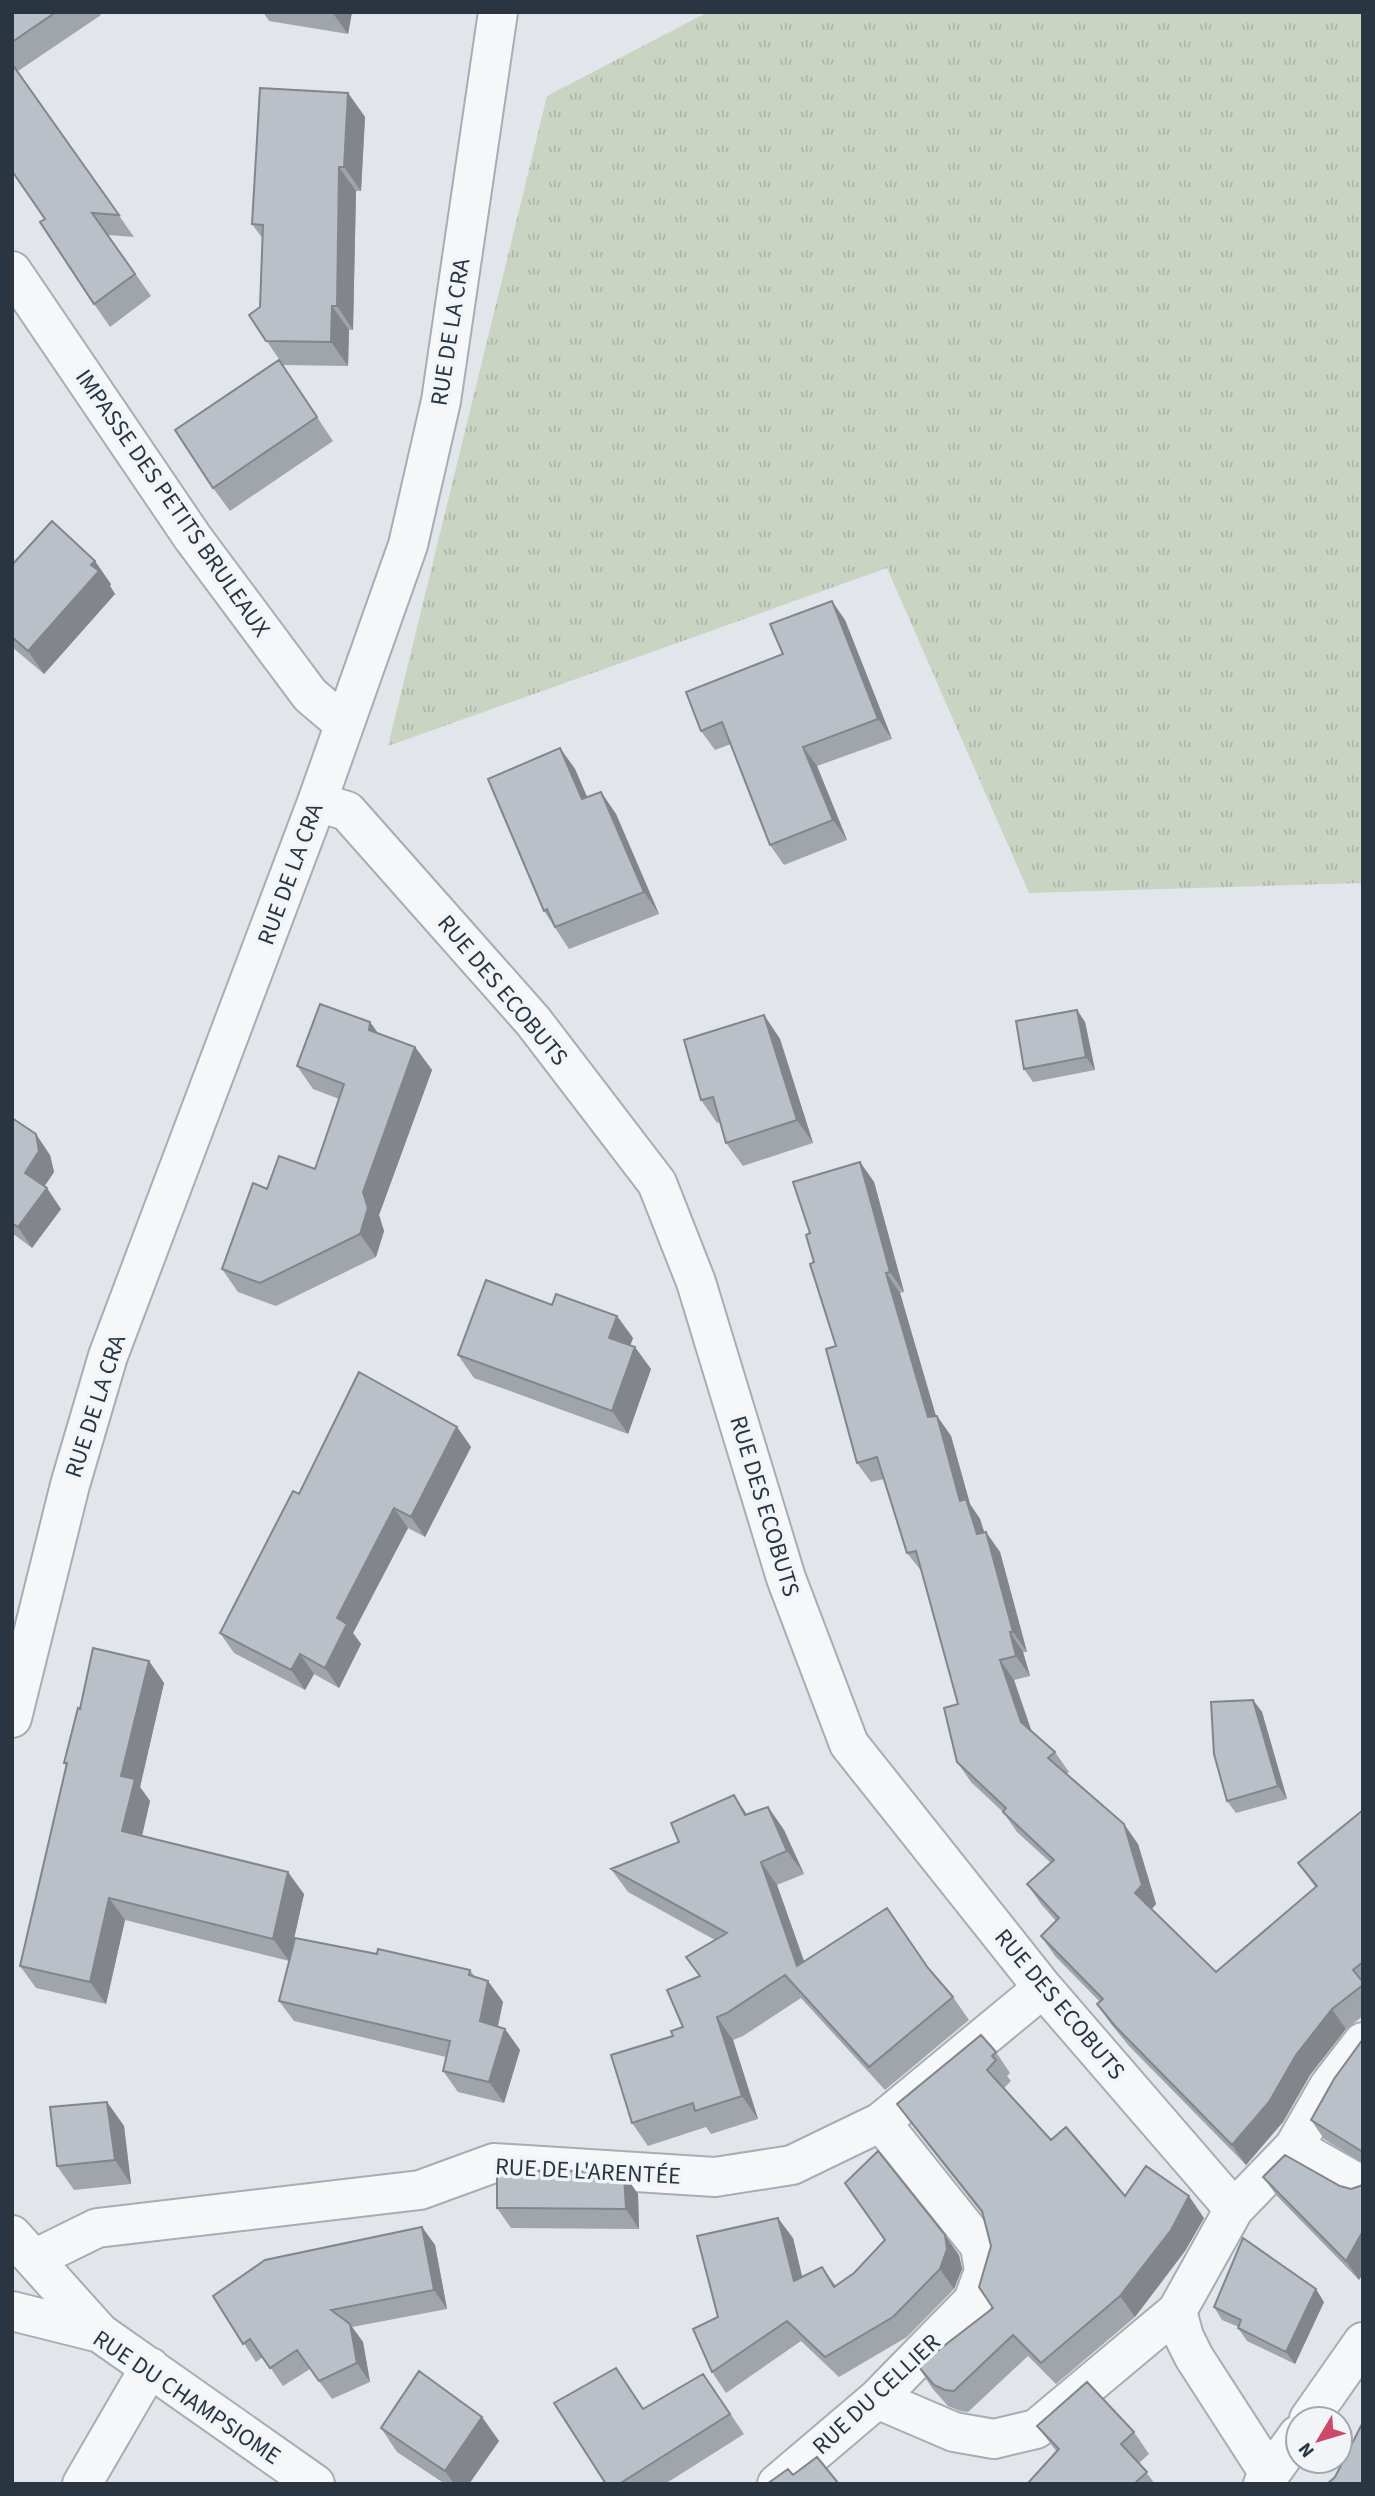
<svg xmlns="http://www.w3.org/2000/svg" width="1375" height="2496" font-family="'Source Sans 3',sans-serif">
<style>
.grass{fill:url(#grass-tufts)}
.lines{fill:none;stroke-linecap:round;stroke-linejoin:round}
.minor-casing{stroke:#a7adb4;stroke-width:42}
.minor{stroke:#f5f7f9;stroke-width:38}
.wall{fill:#9fa5ab}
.shaded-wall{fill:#82868b}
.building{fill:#b9c0c7;stroke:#82868b;stroke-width:2}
.labels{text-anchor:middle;stroke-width:7;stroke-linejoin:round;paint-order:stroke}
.street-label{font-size:24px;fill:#2a3542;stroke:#f2f5f8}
</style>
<defs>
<pattern id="grass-tufts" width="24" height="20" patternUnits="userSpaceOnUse" patternTransform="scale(1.75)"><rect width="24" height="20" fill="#c9d4c3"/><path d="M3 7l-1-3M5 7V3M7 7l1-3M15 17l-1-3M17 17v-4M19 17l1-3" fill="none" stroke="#adb7a9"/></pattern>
</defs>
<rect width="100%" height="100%" fill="#e2e6ea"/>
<path class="grass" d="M 708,12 L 1363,12 L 1363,883 L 1029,893 L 887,568 L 388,746 L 547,96 Z"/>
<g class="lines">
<defs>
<path id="minor" d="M 12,271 L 193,538 L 310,695 L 344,724
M 317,802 L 347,811 L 533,1021 L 657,1183 L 696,1282 L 786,1578 L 849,1744 L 1043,1988 L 1234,2209
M 12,1718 L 70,1485 L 108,1356 L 317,802 L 408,545 L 441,401 L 498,12
M 1294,2147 L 1363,2186
M 12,2235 L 100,2333
M 36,2258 L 97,2228 L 420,2190 L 494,2163 L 715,2177 L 792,2165 L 881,2122 L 1043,1988
M 12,2311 L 100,2333 L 315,2484
M 877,2399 L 954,2432 L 994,2439 L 1036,2429 L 1177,2311
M 1309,2419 L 1363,2342
M 1270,2475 L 1194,2357 L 1184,2337 L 1177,2311 L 1234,2209 L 1294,2147 L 1329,2086 L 1363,2042
M 82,2484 L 150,2367
M 777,2484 L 877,2399 L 973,2301 L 984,2271 L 980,2246 L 881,2122
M 1263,2484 L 1298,2435"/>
</defs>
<use href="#minor" class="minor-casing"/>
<use href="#minor" class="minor"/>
</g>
<path class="wall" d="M 12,12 L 99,12 L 101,15 L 18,71 L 134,237 L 108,235 L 151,296 L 110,327 L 94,304 L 45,219 L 12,171 Z
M 263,12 L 352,12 L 348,34 L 269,21 Z
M 348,93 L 365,117 L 361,191 L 356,191 L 353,330 L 349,330 L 348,366 L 283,365 L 249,315 L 260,307 L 263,239 L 252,224 Z
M 295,384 L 333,441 L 230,511 L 213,488 Z
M 12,565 L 111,584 L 110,586 L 115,594 L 44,674 L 12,647 Z
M 845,620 L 892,739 L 817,766 L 847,840 L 784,865 L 770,845 L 731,744 L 715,750 L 701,731 L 783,654 Z
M 560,748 L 575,769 L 587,797 L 601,792 L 616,814 L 659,914 L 569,949 L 544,911 Z
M 1077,1010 L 1085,1022 L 1095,1070 L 1033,1082 L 1024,1069 Z
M 764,1015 L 780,1039 L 813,1143 L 743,1166 L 726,1143 L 720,1122 L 717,1123 L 701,1100 Z
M 370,1022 L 378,1033 L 415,1047 L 432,1070 L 379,1215 L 384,1231 L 376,1257 L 276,1306 L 238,1292 L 222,1269 L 267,1189 L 315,1169 L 339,1099 L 313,1089 L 297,1066 Z
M 12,1118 L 50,1155 L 54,1172 L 44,1187 L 61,1209 L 32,1248 L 12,1233 Z
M 860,1162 L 874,1182 L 904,1292 L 900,1293 L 936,1416 L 937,1416 L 951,1436 L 970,1504 L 980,1519 L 984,1532 L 1000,1552 L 1027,1652 L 1023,1652 L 1030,1676 L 1014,1680 L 1032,1732 L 1055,1752 L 1069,1772 L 1066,1774 L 1138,1844 L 1156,1904 L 1152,1909 L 1216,1972 L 1316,1888 L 1298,1863 L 1363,1810 L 1363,2016 L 1346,2029 L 1310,2075 L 1283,2122 L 1246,2165 L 1129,2046 L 1111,2024 L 1097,2004 L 1100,2002 L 1055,1956 L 1041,1936 L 1056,1921 L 1041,1904 L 1027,1884 L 1051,1863 L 1017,1832 L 1003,1812 L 971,1782 L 957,1762 L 958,1704 L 922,1572 L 907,1553 L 884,1479 L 871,1482 L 857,1463 L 836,1346 L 814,1262 L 810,1233 Z
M 552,1305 L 617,1316 L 633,1338 L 630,1345 L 651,1369 L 628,1434 L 474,1378 L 458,1355 Z
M 457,1427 L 471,1447 L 425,1537 L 408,1528 L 353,1633 L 361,1644 L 339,1688 L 314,1674 L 305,1690 L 234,1653 L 220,1633 L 299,1494 Z
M 149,1661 L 164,1683 L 140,1787 L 150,1801 L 142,1836 L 304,1894 L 289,1961 L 125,1920 L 106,2004 L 36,1988 L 20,1966 L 66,1766 L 64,1763 L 80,1709 Z
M 1253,1700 L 1262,1712 L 1287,1799 L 1236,1813 L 1227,1801 Z
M 768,1807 L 784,1830 L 804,1874 L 777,1885 L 804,1962 L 929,1969 L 953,1997 L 969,2020 L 885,2090 L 801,1998 L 743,2036 L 733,2040 L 758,2119 L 711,2134 L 706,2127 L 648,2146 L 632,2123 L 673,2036 L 683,2027 L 700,1976 L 715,1940 L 628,1892 L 611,1869 L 747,1814 Z
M 377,1954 L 470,1970 L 475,1977 L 488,1981 L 503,2002 L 498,2027 L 505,2029 L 520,2050 L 504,2103 L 458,2092 L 443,2071 L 446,2057 L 294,2021 L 279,2001 Z
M 1363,2039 L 1363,2163 L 1324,2139 L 1311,2120 Z
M 996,2052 L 1010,2073 L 1007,2076 L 1011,2081 L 1004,2088 L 1051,2140 L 1125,2196 L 1204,2218 L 1185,2251 L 1135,2317 L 1056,2384 L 1028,2356 L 968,2412 L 960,2411 L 948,2406 L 932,2388 L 918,2366 L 993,2308 L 991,2246 L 983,2215 L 912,2125 L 897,2104 Z
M 107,2102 L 124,2126 L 131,2184 L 74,2190 L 57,2166 Z
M 624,2174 L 638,2194 L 639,2229 L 511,2228 L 497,2208 Z
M 1263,2177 L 1340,2186 L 1351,2189 L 1360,2186 L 1359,2280 L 1277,2196 Z
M 422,2227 L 435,2245 L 447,2309 L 352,2327 L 363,2342 L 370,2382 L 332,2399 L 310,2369 L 283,2386 L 263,2357 L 256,2362 L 213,2296 Z
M 793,2238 L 802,2277 L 822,2267 L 836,2286 L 959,2255 L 962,2269 L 954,2289 L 907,2337 L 839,2377 L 801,2341 L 726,2393 L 712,2372 L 718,2317 Z
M 1324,2302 L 1295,2364 L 1247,2341 L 1238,2328 L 1239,2327 L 1222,2320 L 1214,2307 Z
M 616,2368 L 643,2409 L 717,2394 L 744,2434 L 665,2484 L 606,2484 Z
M 482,2417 L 499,2441 L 469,2484 L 445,2484 L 397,2452 L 381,2428 Z
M 1037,2426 L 1134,2432 L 1149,2454 L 1139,2463 L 1155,2484 L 1027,2484 L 1057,2452 Z"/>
<path class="shaded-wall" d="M 332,12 L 352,12 L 348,34 Z
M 348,93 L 365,117 L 361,191 L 344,167 Z
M 339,167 L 356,191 L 353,330 L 337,306 Z
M 332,306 L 349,330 L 348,366 L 331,342 Z
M 95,561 L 111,584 L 110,586 L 115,594 L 44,674 L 28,651 Z
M 832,601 L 845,620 L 892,739 L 878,719 Z
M 803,747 L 817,766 L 847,840 L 833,820 Z
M 560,748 L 575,769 L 597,820 L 582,799 Z
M 601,792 L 616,814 L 659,914 L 644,892 Z
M 1077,1010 L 1085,1022 L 1095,1070 L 1086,1057 Z
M 764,1015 L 780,1039 L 813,1143 L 797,1120 Z
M 370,1022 L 386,1045 L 369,1030 Z
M 415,1047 L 432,1070 L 379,1215 L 384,1231 L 376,1257 L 360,1234 L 363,1192 Z
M 36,1134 L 50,1155 L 54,1172 L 39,1194 L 25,1173 Z
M 860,1162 L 874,1182 L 904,1292 L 890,1272 Z
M 47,1188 L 61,1209 L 32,1248 L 18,1227 Z
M 886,1273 L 900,1293 L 942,1437 L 928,1417 Z
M 617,1316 L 633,1338 L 625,1360 L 609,1338 Z
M 635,1347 L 651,1369 L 628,1434 L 612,1411 Z
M 937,1416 L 951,1436 L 970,1504 L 980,1519 L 991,1553 L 977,1534 L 960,1501 Z
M 457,1427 L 471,1447 L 425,1537 L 411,1517 Z
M 394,1508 L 408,1528 L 353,1633 L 361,1644 L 339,1688 L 325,1668 L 337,1618 Z
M 986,1532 L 1000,1552 L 1027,1652 L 1013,1632 Z
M 1010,1632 L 1023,1652 L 1030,1676 L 1016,1656 Z
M 300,1654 L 314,1674 L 305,1690 L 291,1670 Z
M 1000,1660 L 1014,1680 L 1035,1742 L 1021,1722 Z
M 149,1661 L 164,1683 L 140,1787 L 150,1801 L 138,1853 L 122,1831 L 121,1776 Z
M 1253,1700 L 1262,1712 L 1287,1799 L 1278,1786 Z
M 734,1795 L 750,1819 L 745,1815 Z
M 768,1807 L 784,1830 L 804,1874 L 787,1851 Z
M 1124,1824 L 1138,1844 L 1156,1904 L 1149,1912 L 1135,1893 Z
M 761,1862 L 777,1885 L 814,1989 L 797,1966 Z
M 288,1872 L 304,1894 L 289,1961 L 273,1939 Z
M 109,1898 L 125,1920 L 106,2004 L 90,1982 Z
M 488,1981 L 503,2002 L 494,2042 L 480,2021 Z
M 1332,2009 L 1346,2029 L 1310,2075 L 1283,2122 L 1246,2165 L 1232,2145 L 1296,2055 Z
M 717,2017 L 733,2040 L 758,2119 L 742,2096 Z
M 505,2029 L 520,2050 L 504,2103 L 489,2082 Z
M 107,2102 L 124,2126 L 131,2184 L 115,2160 Z
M 624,2174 L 638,2194 L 639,2229 L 626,2209 Z
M 1189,2196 L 1204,2218 L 1185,2251 L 1135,2317 L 1120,2296 Z
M 778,2218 L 793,2238 L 808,2301 L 794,2281 Z
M 422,2227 L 435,2245 L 447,2309 L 434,2290 Z
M 1363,2231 L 1363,2274 L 1359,2280 L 1346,2261 Z
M 945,2235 L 959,2255 L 962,2269 L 954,2289 L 940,2269 Z
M 1316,2289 L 1324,2302 L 1295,2364 L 1286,2352 Z
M 350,2324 L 363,2342 L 370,2382 L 357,2363 Z
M 482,2417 L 499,2441 L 469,2484 L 454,2484 L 445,2471 Z"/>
<path class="building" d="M 12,12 L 56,12 L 12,42 Z
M 12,64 L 119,215 L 92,213 L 135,274 L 94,304 L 40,222 L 45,219 L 12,171 Z
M 260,88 L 348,93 L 344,167 L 339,167 L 337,306 L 332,306 L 331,342 L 266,341 L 249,315 L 260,307 L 263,225 L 252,224 Z
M 279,360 L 317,417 L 213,488 L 175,430 Z
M 52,521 L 95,561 L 91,565 L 99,571 L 28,651 L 12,637 L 12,565 Z
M 832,601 L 878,719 L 803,747 L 833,820 L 770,845 L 722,722 L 701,731 L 686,692 L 783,654 L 770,624 Z
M 560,748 L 582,799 L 601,792 L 644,892 L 555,927 L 547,909 L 544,911 L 488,779 Z
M 320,1004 L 370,1022 L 369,1030 L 415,1047 L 363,1192 L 368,1208 L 360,1234 L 260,1283 L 222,1269 L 253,1183 L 267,1189 L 279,1156 L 315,1169 L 344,1084 L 297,1066 Z
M 1077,1010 L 1086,1057 L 1024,1069 L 1016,1021 Z
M 764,1015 L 797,1120 L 726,1143 L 713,1097 L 701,1100 L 684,1040 Z
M 12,1118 L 36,1134 L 39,1151 L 25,1173 L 47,1188 L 18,1227 L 12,1223 Z
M 860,1162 L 890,1272 L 886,1273 L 928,1417 L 937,1416 L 960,1501 L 966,1499 L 977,1534 L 986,1532 L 1013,1632 L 1010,1632 L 1016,1656 L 1000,1660 L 1021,1722 L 1055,1752 L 1048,1758 L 1124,1824 L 1142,1885 L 1135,1893 L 1216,1972 L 1317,1886 L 1298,1863 L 1363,1810 L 1363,1962 L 1353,1970 L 1363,1982 L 1363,1985 L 1332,2009 L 1296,2055 L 1269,2102 L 1232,2145 L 1115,2026 L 1097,2004 L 1103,1999 L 1041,1936 L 1059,1918 L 1027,1884 L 1054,1860 L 1003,1812 L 1006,1808 L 957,1762 L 944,1708 L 958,1704 L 916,1551 L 907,1553 L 877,1457 L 857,1463 L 826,1349 L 836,1346 L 810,1264 L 814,1262 L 806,1235 L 810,1233 L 793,1182 Z
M 486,1280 L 552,1305 L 556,1294 L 617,1316 L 609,1338 L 635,1347 L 612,1411 L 458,1355 Z
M 359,1372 L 457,1427 L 411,1517 L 394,1508 L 337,1618 L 347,1624 L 325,1668 L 300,1654 L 291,1670 L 220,1633 L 293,1491 L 299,1494 Z
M 93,1648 L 149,1661 L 121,1776 L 135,1779 L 122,1831 L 288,1872 L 273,1939 L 109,1898 L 90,1982 L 20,1966 L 67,1763 L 64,1763 L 78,1708 L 80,1709 Z
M 1253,1700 L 1278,1786 L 1227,1801 L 1214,1754 L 1211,1702 Z
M 734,1795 L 745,1815 L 768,1807 L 787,1851 L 761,1862 L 797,1966 L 887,1908 L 928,1968 L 953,1997 L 869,2067 L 785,1975 L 727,2013 L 717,2017 L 742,2096 L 695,2111 L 693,2103 L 632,2123 L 611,2055 L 673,2036 L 671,2031 L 683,2027 L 667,1990 L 700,1976 L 686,1957 L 727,1933 L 611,1869 L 679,1842 L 671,1823 Z
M 295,1938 L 377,1954 L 378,1949 L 470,1970 L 469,1975 L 488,1981 L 480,2021 L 505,2029 L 489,2082 L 443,2071 L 450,2041 L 279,2001 Z
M 981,2035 L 996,2052 L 992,2056 L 996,2060 L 987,2070 L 1051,2140 L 1066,2127 L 1125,2196 L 1146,2166 L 1189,2196 L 1171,2230 L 1120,2296 L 1041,2363 L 1013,2335 L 954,2391 L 945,2390 L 934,2385 L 918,2366 L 993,2308 L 979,2287 L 991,2246 L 982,2211 L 897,2104 Z
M 1363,2039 L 1363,2152 L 1311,2120 L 1334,2079 Z
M 107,2102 L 115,2160 L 57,2166 L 50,2107 Z
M 878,2151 L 945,2235 L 947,2249 L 940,2269 L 893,2317 L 825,2357 L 787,2321 L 712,2372 L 693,2329 L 718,2317 L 697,2236 L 778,2218 L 794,2281 L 822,2267 L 834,2287 L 854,2273 L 885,2240 L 845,2183 Z
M 1285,2155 L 1340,2186 L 1351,2189 L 1360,2186 L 1363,2184 L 1363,2231 L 1346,2261 L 1263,2177 Z
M 558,2170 L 624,2174 L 626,2209 L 497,2208 L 497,2172 Z
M 422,2227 L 434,2290 L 331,2310 L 350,2324 L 357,2363 L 319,2381 L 297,2350 L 270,2368 L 250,2339 L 243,2344 L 213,2296 L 265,2260 Z
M 1243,2238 L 1316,2289 L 1286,2352 L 1238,2328 L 1241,2320 L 1214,2307 Z
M 616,2368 L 643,2409 L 703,2374 L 730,2414 L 619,2484 L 606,2484 L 554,2403 Z
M 419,2371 L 482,2417 L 445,2471 L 381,2428 Z
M 1087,2382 L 1134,2432 L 1121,2444 L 1147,2472 L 1134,2484 L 1027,2484 L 1059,2449 L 1037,2426 Z
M 1363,2422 L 1363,2484 L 1327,2484 L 1335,2477 Z
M 817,2457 L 839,2484 L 767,2484 L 788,2469 L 793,2475 Z"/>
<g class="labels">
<g class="street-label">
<text transform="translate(450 332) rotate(-81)" y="8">RUE DE LA CRA</text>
<text transform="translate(173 503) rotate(55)" y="8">IMPASSE DES PETITS BRULEAUX</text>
<text transform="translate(290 874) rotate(-70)" y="8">RUE DE LA CRA</text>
<text transform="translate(503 990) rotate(50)" y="8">RUE DES ECOBUTS</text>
<text transform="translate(95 1406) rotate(-72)" y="8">RUE DE LA CRA</text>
<text transform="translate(765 1506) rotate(73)" y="8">RUE DES ECOBUTS</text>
<text transform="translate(1060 2004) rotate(50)" y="8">RUE DES ECOBUTS</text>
<text transform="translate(588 2171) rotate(3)" y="8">RUE DE L'ARENTÉE</text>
<text transform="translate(876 2394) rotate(-43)" y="8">RUE DU CELLIER</text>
<text transform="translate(187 2397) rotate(34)" y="8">RUE DU CHAMPSIOME</text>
</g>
</g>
<rect width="1375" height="2496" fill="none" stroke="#2a3542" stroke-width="28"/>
<g transform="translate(1319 2440) rotate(232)"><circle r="33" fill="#f2f5f8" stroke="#a2a8af" stroke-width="2"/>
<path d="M0-5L12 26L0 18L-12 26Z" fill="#ce4868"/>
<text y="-10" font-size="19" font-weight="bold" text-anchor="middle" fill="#2a3542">N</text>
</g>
</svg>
